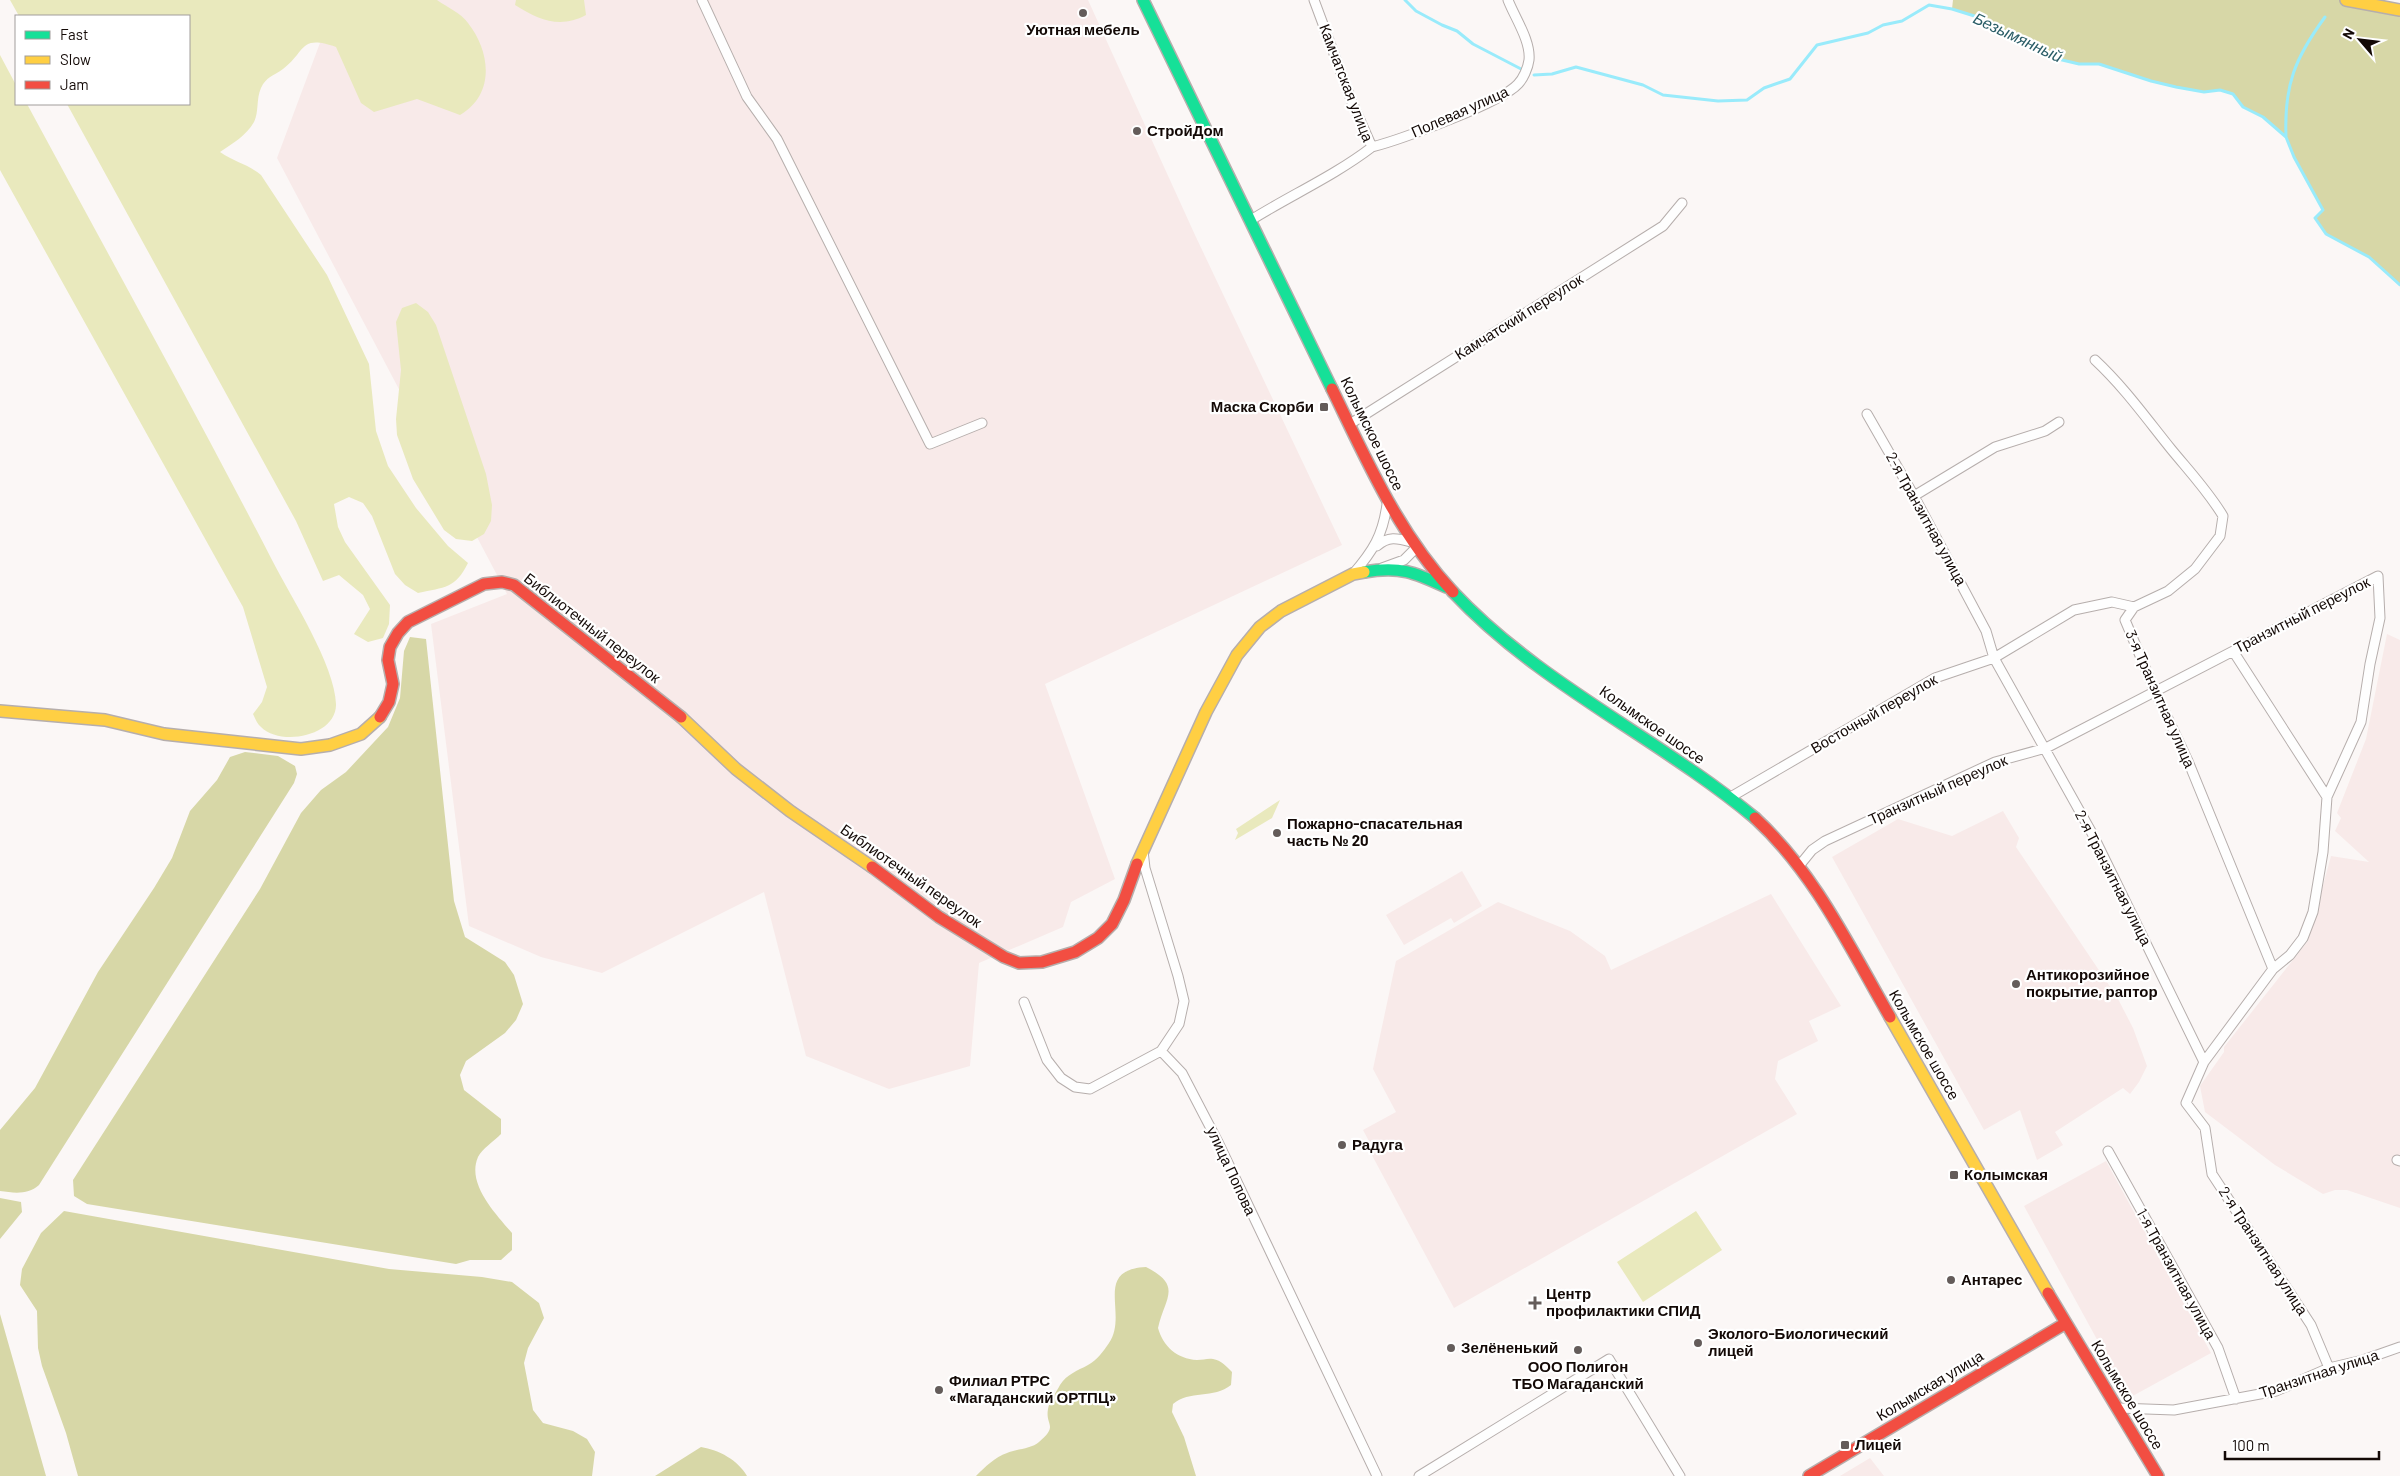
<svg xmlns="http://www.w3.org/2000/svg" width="2400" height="1476" font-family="Barlow,sans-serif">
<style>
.industrial{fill:#f8eae9}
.green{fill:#e9e9bd}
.forest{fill:#d7d7a7}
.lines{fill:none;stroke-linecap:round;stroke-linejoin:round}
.stream{stroke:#99ebfb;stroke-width:3}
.street-casing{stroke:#b6aeac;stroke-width:11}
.fast-casing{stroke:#b6aeac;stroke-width:14}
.slow-casing{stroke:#b6aeac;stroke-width:14}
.jam-casing{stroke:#b6aeac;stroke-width:14}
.street{stroke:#fefefe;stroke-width:9}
.fast{stroke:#16e098;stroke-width:11}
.slow{stroke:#ffcf43;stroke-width:11}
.jam{stroke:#f24e42;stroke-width:11}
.poi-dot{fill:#645c5a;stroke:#fff;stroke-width:2}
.labels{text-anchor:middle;stroke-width:4.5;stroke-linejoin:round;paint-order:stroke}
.poi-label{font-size:15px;font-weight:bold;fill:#130906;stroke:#fff;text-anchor:start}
.street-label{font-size:15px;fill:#130906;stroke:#fff}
.water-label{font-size:16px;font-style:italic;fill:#2a5d67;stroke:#fff}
</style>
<rect width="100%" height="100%" fill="#fbf7f6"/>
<path class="industrial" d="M 336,0 L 1088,0 L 1195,235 L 1342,545 L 1045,684 L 1115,879 L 1071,902 L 1063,927 L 979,963 L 970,1066 L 889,1089 L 806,1056 L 764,892 L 602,973 L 541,957 L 469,926 L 431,624 L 507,594 L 277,158 Z
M 2387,634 L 2400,640 L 2400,1208 L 2347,1190 L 2335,1190 L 2323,1194 L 2275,1165 L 2205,1112 L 2200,1086 L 2224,1052 L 2224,1047 L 2308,941 L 2331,856 L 2369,862 L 2335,831 L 2341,818 L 2337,813 L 2366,739 Z
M 2003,811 L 2019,838 L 2016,847 L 2117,997 L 2133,1028 L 2147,1066 L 2139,1082 L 2130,1094 L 2123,1088 L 2055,1132 L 2063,1145 L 2037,1160 L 2020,1110 L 1984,1130 L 1832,857 L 1898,819 L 1952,836 Z
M 1462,871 L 1482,906 L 1454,923 L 1451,918 L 1404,945 L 1386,915 Z
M 1771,894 L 1841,1006 L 1809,1021 L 1818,1041 L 1778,1061 L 1775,1079 L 1797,1114 L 1454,1308 L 1367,1146 L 1370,1143 L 1363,1130 L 1396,1112 L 1373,1069 L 1396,961 L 1498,902 L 1570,931 L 1605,956 L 1611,970 Z
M 2106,1161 L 2211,1353 L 2129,1398 L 2024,1206 Z
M 1870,1458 L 1884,1476 L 1840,1476 Z"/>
<path class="green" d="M 10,0 L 437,0 C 447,7 462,14 468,23 C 491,52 495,95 460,115 L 417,99 L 374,112 L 361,103 L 336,47 C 299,34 306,52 283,69 C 273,76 266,77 261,88 C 256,99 259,112 254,122 C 246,136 233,143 220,152 C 234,162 248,164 261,175 L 327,275 L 369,364 L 376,431 L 388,466 L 416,508 L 448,546 L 468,563 C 455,589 445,587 418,593 L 405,585 L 395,574 L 372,516 L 363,503 L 349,497 L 334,504 L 338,527 L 345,542 L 390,605 L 389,624 L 383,638 L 368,642 L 354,634 L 370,609 L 363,595 L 339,575 L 323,581 L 296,521 L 67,104 L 189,104 L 189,16 L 19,16 Z
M 516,0 L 584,0 L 586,15 C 560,29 539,20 515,5 Z
M 0,55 L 16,85 L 16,104 L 27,104 C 109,256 193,407 272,560 C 291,597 335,665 336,704 C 337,736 281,747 261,727 C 257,724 255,718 253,714 L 262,702 L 267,687 L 243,607 L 0,170 Z
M 416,303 L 428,312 L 436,325 L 486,474 L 492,505 L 491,521 L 484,534 L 472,541 L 456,539 L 444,530 L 413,479 L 397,435 L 396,419 L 401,370 L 396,322 L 402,308 Z
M 1280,800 L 1272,818 L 1235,840 L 1238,833 L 1236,829 Z
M 1696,1211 L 1722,1250 L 1643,1302 L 1617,1262 Z"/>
<path class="forest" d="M 1953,0 L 2346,0 L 2400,10 L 2400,285 L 2369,257 L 2326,234 L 2315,218 L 2322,210 L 2294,157 L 2286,137 L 2263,117 L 2243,107 L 2233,94 L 2220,90 L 2204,92 L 2176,87 L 2151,81 L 2099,64 L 2079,64 L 2058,59 L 2038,51 L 1984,19 L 1952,9 Z
M 410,637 L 426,639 L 454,901 L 465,937 L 505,962 L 514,975 L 523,1004 L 516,1020 L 505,1033 L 466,1061 L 460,1075 L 464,1090 L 501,1119 L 501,1134 C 494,1141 482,1149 478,1157 C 466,1184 497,1215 512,1233 L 512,1250 L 501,1260 L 470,1260 L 456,1264 L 87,1204 L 74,1196 L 73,1180 L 260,889 L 301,813 L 321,790 L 346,772 L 388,727 L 400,698 L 404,651 Z
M 245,752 L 278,756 L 295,766 L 297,774 L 294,783 L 39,1185 C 28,1195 14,1193 0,1191 L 0,1130 L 35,1088 L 98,972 L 154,888 L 172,858 L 190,811 L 217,780 L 230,757 Z
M 0,1198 L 21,1202 L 22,1212 L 0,1239 Z
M 64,1211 L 389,1269 L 482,1277 L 512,1282 L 539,1303 L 544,1318 L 528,1348 L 524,1363 L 533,1410 L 543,1423 L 573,1431 L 587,1439 L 595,1452 L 592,1476 L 78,1476 L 66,1433 L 42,1366 L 38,1348 L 37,1311 L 20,1285 L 22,1269 L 41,1233 Z
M 1146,1267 C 1183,1286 1165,1297 1158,1328 C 1163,1346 1177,1359 1197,1360 C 1203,1360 1208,1358 1213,1359 C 1221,1360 1227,1367 1232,1372 L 1231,1385 C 1214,1399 1189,1390 1173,1404 L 1172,1412 L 1184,1437 L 1196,1476 L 976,1476 C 985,1467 995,1457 1007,1453 C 1016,1449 1031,1449 1039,1442 C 1059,1425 1045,1426 1048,1409 C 1049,1402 1057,1391 1060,1385 C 1067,1374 1077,1371 1088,1365 C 1097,1360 1103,1352 1109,1343 C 1129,1314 1092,1270 1146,1267 Z
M 0,1314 L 46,1476 L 0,1476 Z
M 701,1447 C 719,1450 738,1460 747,1476 L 655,1476 Z"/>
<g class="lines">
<path class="stream" d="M 1405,0 L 1416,11 L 1442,25 L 1457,31 L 1473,44 L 1523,70
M 1534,75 L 1552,74 L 1576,67 L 1643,85 L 1663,95 L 1718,101 L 1747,100 L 1764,88 L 1790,79 L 1817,45 L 1868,33 L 1883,25 L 1902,21 L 1929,5 L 1952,9 L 1984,19 L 2038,51 L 2058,59 L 2079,64 L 2099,64 L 2151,81 L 2176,87 L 2204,92 L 2220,90 L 2233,94 L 2243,107 L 2263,117 L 2286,137 L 2294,157 L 2323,210 L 2315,218 L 2326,234 L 2369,257 L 2400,285
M 2286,136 C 2284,85 2295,58 2325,17"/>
<defs>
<path id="street" d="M 702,0 L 747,97 L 777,139 L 930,444 L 982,423
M 1372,147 C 1399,140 1501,103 1518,84 C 1523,79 1528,68 1529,60 C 1531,41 1515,18 1508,0
M 1251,220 C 1291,195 1334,176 1372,147 L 1352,102 L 1314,0
M 2095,360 C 2124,387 2146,418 2171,449 C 2189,471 2208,491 2223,516 L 2220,536 L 2195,569 L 2168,591 L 2134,607 L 2125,620 L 2155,691 L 2188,761 L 2273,969 L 2204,1062
M 1867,414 L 1914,496 L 1986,631 L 1994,658 L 2093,835 L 2204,1062 L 2186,1103 L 2205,1128 L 2212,1174 L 2311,1325 L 2329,1368
M 1350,424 L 1663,226 L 1682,203
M 1914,496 L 1995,447 L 2045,431 L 2059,422
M 1377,546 C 1388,536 1397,538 1411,542
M 1382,568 L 1404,560 L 1416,548
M 1353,574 C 1373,551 1383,535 1387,504
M 2233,651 L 2327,797 L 2323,852 L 2313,912 L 2303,938 L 2290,955 L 2273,969
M 1729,798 L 1935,678 L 1994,658 L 2074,610 L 2112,602 L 2134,607
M 1799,866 L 1812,850 L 1825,841 L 1995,762 L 2046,748 L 2378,576 L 2380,618 L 2370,664 L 2361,722 L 2327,797
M 1024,1002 L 1047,1060 L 1061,1078 L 1075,1087 L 1090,1089 L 1161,1051 L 1179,1024 L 1184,1001 L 1178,976 L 1145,868 L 1143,851
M 1161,1051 L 1182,1073 L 1219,1144 L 1377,1476
M 2108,1151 L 2218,1348 L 2236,1399
M 2397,1160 L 2400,1161
M 2118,1408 L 2174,1410 L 2276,1391 L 2329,1368 L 2363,1360 L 2400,1347
M 1419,1476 L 1609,1359 L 1680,1476"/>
<path id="fast" d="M 1143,0 L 1332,389
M 1364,572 C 1400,566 1414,572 1446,587
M 1453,592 C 1539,684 1659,738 1755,818"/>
<path id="slow" d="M 2346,0 L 2400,10
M 0,711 L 105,720 L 164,734 L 301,749 L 330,745 L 361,734 L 380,717
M 681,717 L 736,769 L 790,811 L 872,867
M 1137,864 L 1206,712 L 1237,655 L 1260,627 L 1281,611 L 1353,574 L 1364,572
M 1890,1017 L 2048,1293"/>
<path id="jam" d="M 1332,389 C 1367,461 1398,533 1453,592
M 380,717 L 389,702 L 393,684 L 388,660 L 390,647 L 398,633 L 408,622 L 484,584 L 502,582 L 514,585 L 681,717
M 1755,818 C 1815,873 1850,948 1890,1017
M 872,867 L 939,917 L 1004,957 L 1019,963 L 1042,962 L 1075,952 L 1098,938 L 1112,924 L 1124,900 L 1137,864
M 2048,1293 L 2158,1476
M 1809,1476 L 2066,1323"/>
</defs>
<use href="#street" class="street-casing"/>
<use href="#fast" class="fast-casing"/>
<use href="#slow" class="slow-casing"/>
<use href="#jam" class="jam-casing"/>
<use href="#street" class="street"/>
<use href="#fast" class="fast"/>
<use href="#slow" class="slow"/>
<use href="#jam" class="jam"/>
</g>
<g class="poi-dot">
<circle cx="1083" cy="13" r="5"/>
<circle cx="1137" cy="131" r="5"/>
<rect x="1319" y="402" width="10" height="10" rx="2.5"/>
<circle cx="1277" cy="833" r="5"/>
<circle cx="2016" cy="984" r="5"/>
<circle cx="1342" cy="1145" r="5"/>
<rect x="1949" y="1170" width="10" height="10" rx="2.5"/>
<circle cx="1951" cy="1280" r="5"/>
<path d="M1532.5 1295.5h5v5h5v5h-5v5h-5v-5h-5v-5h5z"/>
<circle cx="1698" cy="1343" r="5"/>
<circle cx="1451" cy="1348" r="5"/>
<circle cx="1578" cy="1350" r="5"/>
<circle cx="939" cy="1390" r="5"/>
<rect x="1840" y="1440" width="10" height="10" rx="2.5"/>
</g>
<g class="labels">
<g class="poi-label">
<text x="1083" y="35" text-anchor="middle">Уютная мебель</text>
<text x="1147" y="136">СтройДом</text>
<text x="1314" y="412" text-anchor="end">Маска Скорби</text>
<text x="1287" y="829">Пожарно-спасательная<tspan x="1287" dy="17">часть № 20</tspan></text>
<text x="2026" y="980">Антикорозийное<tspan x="2026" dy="17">покрытие, раптор</tspan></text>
<text x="1352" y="1150">Радуга</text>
<text x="1964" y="1180">Колымская</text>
<text x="1961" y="1285">Антарес</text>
<text x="1546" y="1299">Центр<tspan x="1546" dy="17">профилактики СПИД</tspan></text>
<text x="1708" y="1339">Эколого-Биологический<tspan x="1708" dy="17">лицей</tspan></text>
<text x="1461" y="1353">Зелёненький</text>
<text x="1578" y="1372" text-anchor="middle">ООО Полигон<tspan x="1578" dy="17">ТБО Магаданский</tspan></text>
<text x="949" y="1386">Филиал РТРС<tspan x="949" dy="17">«Магаданский ОРТПЦ»</tspan></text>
<text x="1855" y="1450">Лицей</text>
</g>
<g class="street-label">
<text transform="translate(1346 83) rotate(69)" y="5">Камчатская улица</text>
<text transform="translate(1460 112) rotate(-24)" y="5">Полевая улица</text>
<text transform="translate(1519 317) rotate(-32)" y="5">Камчатский переулок</text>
<text transform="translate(1372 434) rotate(64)" y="5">Колымское шоссе</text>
<text transform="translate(1926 519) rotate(61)" y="5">2-я Транзитная улица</text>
<text transform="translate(2302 615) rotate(-27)" y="5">Транзитный переулок</text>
<text transform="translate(592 628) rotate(38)" y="5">Библиотечный переулок</text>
<text transform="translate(2160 699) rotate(66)" y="5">3-я Транзитная улица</text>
<text transform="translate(1874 714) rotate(-30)" y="5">Восточный переулок</text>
<text transform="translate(1652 725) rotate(35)" y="5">Колымское шоссе</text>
<text transform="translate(1938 790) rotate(-24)" y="5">Транзитный переулок</text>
<text transform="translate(911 876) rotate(35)" y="5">Библиотечный переулок</text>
<text transform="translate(2113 878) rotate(63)" y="5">2-я Транзитная улица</text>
<text transform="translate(1924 1045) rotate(60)" y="5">Колымское шоссе</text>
<text transform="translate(1231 1171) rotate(65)" y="5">улица Попова</text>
<text transform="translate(2263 1251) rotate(57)" y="5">2-я Транзитная улица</text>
<text transform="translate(2176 1274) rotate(61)" y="5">1-я Транзитная улица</text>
<text transform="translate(2319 1374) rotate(-18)" y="5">Транзитная улица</text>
<text transform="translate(1930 1386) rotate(-31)" y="5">Колымская улица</text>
<text transform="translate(2127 1395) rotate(59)" y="5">Колымское шоссе</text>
</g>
<g class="water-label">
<text transform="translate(2018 37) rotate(25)" y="6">Безымянный</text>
</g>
</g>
<rect x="15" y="15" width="175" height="90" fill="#ffffff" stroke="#a19d9b"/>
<rect x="25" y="31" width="25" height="8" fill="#16e098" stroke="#a19d9b"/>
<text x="60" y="40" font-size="15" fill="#130906">Fast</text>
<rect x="25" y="56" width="25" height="8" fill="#ffcf43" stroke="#a19d9b"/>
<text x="60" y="65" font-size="15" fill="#130906">Slow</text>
<rect x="25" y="81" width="25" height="8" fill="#f24e42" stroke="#a19d9b"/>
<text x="60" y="90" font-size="15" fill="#130906">Jam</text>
<g transform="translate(2360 40) rotate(298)" stroke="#ffffff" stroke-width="4" paint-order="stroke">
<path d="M0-4L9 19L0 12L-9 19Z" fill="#130906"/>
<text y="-8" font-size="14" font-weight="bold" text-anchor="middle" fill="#130906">N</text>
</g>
<path d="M2225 1451v8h154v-8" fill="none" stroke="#130906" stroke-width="2.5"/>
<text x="2232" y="1451" font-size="15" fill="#130906" stroke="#ffffff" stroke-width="4" paint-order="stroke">100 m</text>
</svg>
